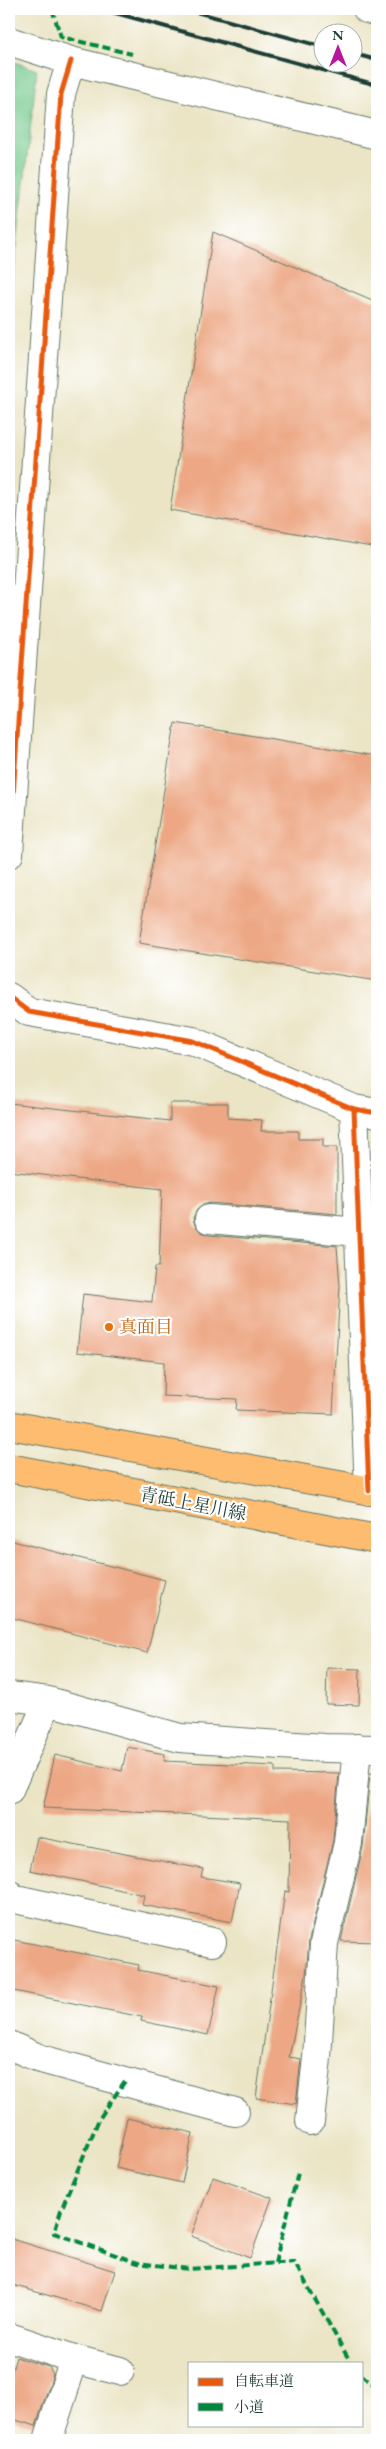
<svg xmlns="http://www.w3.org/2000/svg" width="386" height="2449" font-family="'EB Garamond','Noto Serif JP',serif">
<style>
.green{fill:#75c98d;stroke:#4a8360}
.building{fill:#eda784}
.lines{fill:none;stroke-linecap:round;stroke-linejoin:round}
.minor-casing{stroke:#667867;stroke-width:30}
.major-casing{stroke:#667867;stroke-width:30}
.minor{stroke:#fff;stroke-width:28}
.major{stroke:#fdbc70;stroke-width:28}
.rail{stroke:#1f3d34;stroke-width:4}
.quiet{stroke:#00873e;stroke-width:4;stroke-dasharray:8 4;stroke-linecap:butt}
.cycleway-casing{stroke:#fff;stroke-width:8}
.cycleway{stroke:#e8590c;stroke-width:5}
.food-dot{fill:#e8710a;stroke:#fff;stroke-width:2}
.labels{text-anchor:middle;stroke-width:4.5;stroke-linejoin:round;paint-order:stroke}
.food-label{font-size:18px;fill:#c56008;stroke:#fff;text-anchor:start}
.street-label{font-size:18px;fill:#1f3d34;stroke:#fff}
</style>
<rect width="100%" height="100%" fill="#fff"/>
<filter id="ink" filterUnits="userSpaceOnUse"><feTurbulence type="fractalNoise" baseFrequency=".02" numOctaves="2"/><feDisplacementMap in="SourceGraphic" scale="10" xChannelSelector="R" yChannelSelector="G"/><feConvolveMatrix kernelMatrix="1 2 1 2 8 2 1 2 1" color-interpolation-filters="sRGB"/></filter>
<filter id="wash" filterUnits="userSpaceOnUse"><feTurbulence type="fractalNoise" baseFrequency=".0096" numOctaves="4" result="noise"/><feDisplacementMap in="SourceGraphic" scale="20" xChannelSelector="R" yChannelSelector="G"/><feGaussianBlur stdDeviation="1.12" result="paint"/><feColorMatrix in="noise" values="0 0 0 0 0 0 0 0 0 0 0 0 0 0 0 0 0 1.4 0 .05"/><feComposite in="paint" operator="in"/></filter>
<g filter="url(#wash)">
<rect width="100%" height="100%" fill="#ebe5c6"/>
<path class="green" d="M 9,60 L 37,70 L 9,315 Z"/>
<g id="blocks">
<path class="building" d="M 213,232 L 377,302 L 377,548 L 170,510 Z
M 175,723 L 377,756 L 377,981 L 139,943 Z
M 9,1103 L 170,1121 L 170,1103 L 228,1103 L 228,1118 L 262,1120 L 261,1131 L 298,1131 L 298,1139 L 323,1139 L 323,1147 L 337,1147 L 337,1214 L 210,1203 L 203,1205 L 197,1210 L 193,1218 L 195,1225 L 200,1231 L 208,1235 L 337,1246 L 340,1286 L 333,1414 L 236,1410 L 237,1399 L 163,1396 L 164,1362 L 77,1352 L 83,1294 L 152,1302 L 155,1267 L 159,1267 L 162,1189 L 9,1171 Z
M 9,1540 L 165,1580 L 147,1653 L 9,1617 Z
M 327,1668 L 360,1669 L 359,1705 L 326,1704 Z
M 127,1747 L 165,1754 L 164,1761 L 275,1766 L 275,1772 L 339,1773 L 333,1840 L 309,1940 L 306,1975 L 289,2057 L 301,2059 L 296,2104 L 256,2098 L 285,1891 L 289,1892 L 290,1819 L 43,1808 L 55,1755 L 122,1771 Z
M 370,1773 L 377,1773 L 377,1942 L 341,1941 L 363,1847 Z
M 37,1837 L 203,1869 L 201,1877 L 240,1883 L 232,1922 L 142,1905 L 144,1895 L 30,1870 Z
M 9,1939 L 139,1965 L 138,1970 L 219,1986 L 208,2035 L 141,2021 L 142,2017 L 9,1990 Z
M 127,2118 L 193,2133 L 182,2183 L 116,2168 Z
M 213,2177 L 272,2198 L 250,2258 L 191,2236 Z
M 9,2238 L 115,2271 L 102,2311 L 9,2284 Z
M 16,2357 L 49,2367 L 53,2374 L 36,2426 L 9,2418 L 9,2381 Z"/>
</g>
</g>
<g filter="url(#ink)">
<use href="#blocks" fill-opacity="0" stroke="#667867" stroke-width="1"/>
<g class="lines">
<defs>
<path id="minor" d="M 367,9 L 377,12
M 9,41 L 71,61 L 377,135
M 9,854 L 61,94 L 71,61
M 9,997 L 29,1012 L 193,1041 L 354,1109 L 377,1113
M 354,1109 L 369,1491
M 209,1219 L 359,1232
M 9,1696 L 48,1701 L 180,1738 L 325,1748 L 377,1749
M 9,1790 L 48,1701
M 9,1894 L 11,1898 L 212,1942
M 9,2045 L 41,2059 L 235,2112
M 310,2121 L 317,2058 L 324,1943 L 348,1843 L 357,1748
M 9,2337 L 74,2359 L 120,2371
M 48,2440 L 74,2359"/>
<path id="major" d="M 9,1425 L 377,1492
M 9,1468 L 377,1539"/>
</defs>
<use href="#minor" class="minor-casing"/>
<use href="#major" class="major-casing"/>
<use href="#minor" class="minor"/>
<use href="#major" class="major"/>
<path class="rail" d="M 101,9 L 377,85
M 185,9 L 324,47
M 354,54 L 377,60"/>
<path class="quiet" d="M 52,9 L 61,37 L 132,54
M 125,2081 L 99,2119 L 61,2210 L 54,2233 L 138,2263 L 189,2269 L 294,2262 L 351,2363
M 275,2263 L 298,2173
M 362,2375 L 377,2389"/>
<defs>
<path id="cycleway" d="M 9,854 L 61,94 L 71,61
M 9,997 L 29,1012 L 193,1041 L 354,1109 L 377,1113
M 354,1109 L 369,1491"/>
</defs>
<use href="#cycleway" class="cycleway-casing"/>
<use href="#cycleway" class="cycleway"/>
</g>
</g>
<circle class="food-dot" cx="109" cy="1327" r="5"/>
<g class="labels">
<g class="food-label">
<text x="119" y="1333">真面目</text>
</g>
<g class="street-label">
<text transform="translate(193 1504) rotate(11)" y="6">青砥上星川線</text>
</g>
</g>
<rect width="386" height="2449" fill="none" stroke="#fff" stroke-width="30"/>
<rect x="188" y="2362" width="175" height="65" fill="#ffffff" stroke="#a5b1ae"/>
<rect x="198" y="2378" width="25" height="8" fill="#e8590c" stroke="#a5b1ae"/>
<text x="234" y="2386" font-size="15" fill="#1f3d34">自転車道</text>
<rect x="198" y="2403" width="25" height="8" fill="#00873e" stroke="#a5b1ae"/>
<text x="234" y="2412" font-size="15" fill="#1f3d34">小道</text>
<g transform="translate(338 48)"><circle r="24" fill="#ffffff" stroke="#a5b1ae"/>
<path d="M0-4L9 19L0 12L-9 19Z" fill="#b5179e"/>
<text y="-8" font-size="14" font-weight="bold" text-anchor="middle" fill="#1f3d34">N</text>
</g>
</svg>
